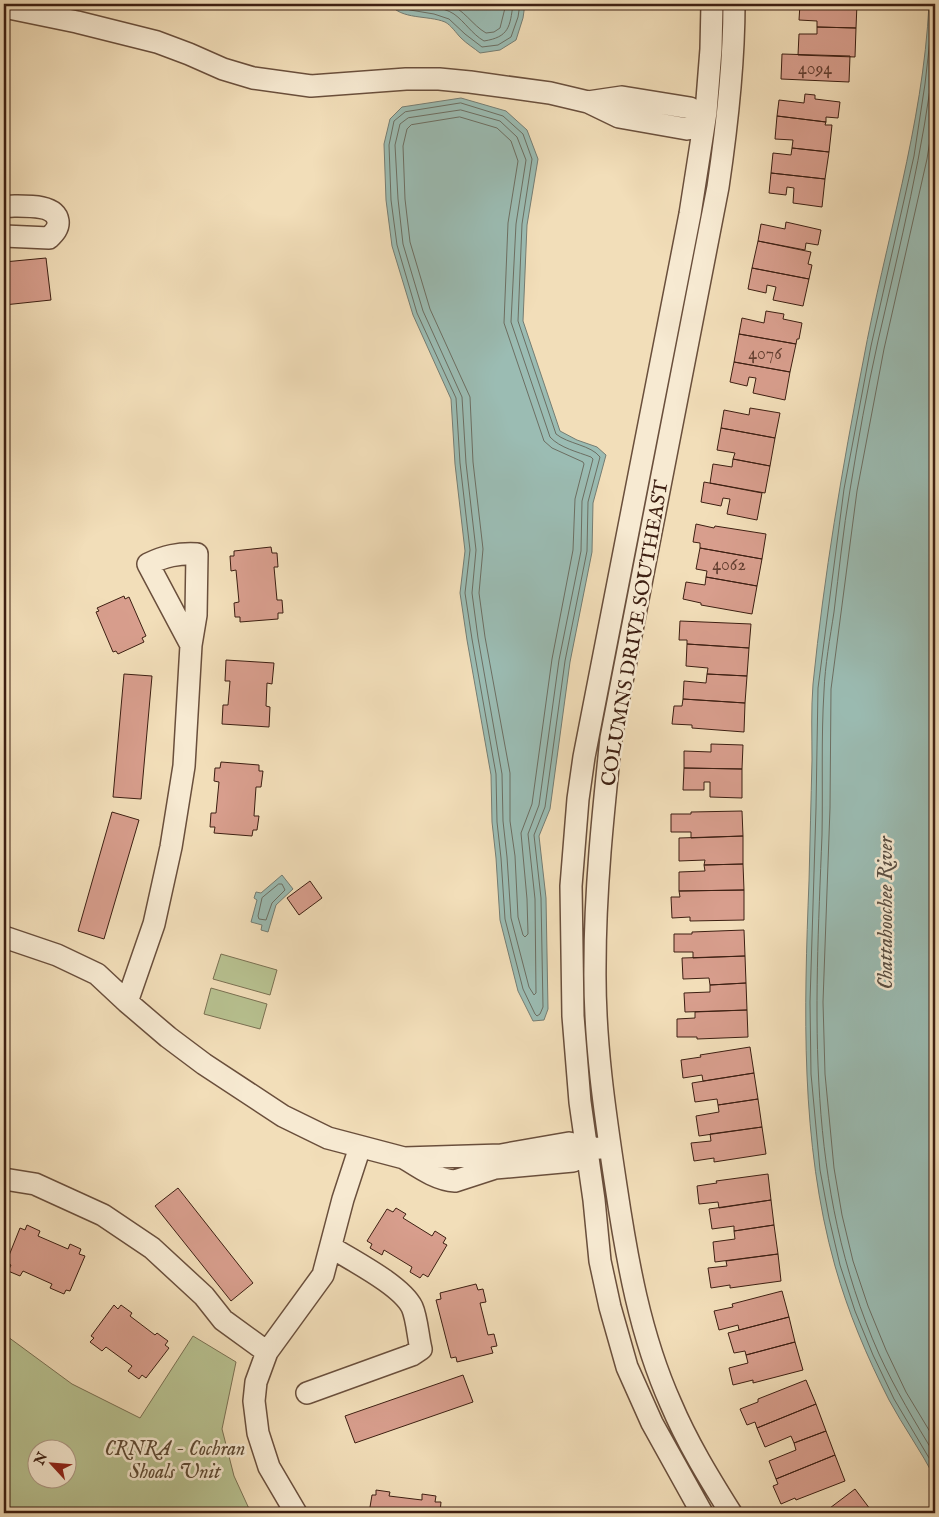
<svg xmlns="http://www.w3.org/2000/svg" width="939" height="1517" font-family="'IM FELL English',serif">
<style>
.green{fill:#b8c291;stroke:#7a7052;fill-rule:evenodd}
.water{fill:#9bbcb3;stroke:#757d73}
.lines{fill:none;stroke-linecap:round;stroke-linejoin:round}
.shore{stroke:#6c6e62;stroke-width:1}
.building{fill:#d89e8d;stroke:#3d1f12}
.minor-casing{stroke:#6a4f3c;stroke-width:24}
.minor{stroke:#f7ead2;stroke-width:21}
.labels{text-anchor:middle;stroke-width:5;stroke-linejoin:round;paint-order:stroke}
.number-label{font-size:18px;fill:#643f31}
.street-label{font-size:20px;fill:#3d1f12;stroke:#f7ead2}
.park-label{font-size:20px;font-style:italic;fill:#5c4832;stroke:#f7ead2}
.water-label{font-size:21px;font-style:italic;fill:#594e42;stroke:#f7ead2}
</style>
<rect width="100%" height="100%" fill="#f2deb9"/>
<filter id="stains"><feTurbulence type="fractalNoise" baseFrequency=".004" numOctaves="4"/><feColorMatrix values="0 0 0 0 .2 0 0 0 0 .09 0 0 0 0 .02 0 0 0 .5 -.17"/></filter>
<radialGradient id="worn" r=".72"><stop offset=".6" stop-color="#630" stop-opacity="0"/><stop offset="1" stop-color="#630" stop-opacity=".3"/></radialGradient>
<path class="green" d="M 221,954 L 277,970 L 270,995 L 213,979 Z
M 211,988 L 267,1004 L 260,1029 L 204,1014 Z
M 4,1334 L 72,1384 L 140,1418 L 193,1336 L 236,1362 L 222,1429 L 234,1476 L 251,1513 L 4,1513 ZM 38,1450 L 68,1450 L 68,1480 L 38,1480 Z"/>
<path class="water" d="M 390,4 L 525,4 L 523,18 L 516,40 L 500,50 L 480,53 C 474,48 467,44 461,38 C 456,33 451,25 445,22 C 428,15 401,20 390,4 Z
M 929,4 L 935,4 L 935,1478 C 921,1451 903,1426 889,1400 C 867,1357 848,1312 835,1266 C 800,1141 804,1010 809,881 C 810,841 811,801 812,760 C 812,735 811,709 813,684 C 824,576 842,468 863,362 C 885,242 923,126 929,4 Z
M 461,98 L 506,111 L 527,130 L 538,159 L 527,225 L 523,321 L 560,431 L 577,440 L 597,447 L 606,455 L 593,503 L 592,552 L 570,662 L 550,809 L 539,836 L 546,898 L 548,1009 L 544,1020 L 533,1021 L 518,991 L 500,920 L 496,858 L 492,822 L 491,775 L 467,640 L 460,593 L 465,551 L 455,464 L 451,399 L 413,315 L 392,246 L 386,200 L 384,144 L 390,119 L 402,107 Z
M 282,875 L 293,889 L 276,905 L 268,932 L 261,930 L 262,925 L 251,922 L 257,900 L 254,898 L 256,892 L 261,893 Z"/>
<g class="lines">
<path class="shore" d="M 396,4 L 410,10 L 434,14 L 449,19 L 465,34 L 482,47 L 498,45 L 511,37 L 518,17 L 520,4
M 411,4 C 425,7 442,6 454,14 C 465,22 472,34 484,41 C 509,37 510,27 513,4
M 448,4 C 464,9 472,25 486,33 L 494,32 L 500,28 L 506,4
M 934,4 L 925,84 L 914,156 L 871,346 L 844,489 L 818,688 L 816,808 L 810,1002 L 811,1074 L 820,1170 L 829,1218 L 840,1265 L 855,1311 L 873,1355 L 894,1399 L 935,1468
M 935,51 C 924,149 900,245 878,341 C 867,390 858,441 850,490 C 843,531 839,571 834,612 C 830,638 825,665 824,691 C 821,739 823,787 822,835 C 815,1014 804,1185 879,1354 C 895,1389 915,1422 935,1455
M 461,103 L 503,116 L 523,134 L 532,159 L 522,224 L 518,321 L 556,434 C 568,444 591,445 600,457 L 588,502 L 587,551 L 565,661 L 545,807 L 534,835 L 541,898 L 543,1007 L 540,1014 L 537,1016 L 535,1014 L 523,989 L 505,919 L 501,858 L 497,822 L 496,774 L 472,639 L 465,593 L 470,550 L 460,463 L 456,398 L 417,313 L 397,245 L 391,200 L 389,145 L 394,121 L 405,112 Z
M 935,109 L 927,159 L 884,349 L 857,491 L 831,689 L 830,808 L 823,1002 L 825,1074 L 834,1168 L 842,1215 L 853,1261 L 868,1306 L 886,1350 L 906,1392 L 935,1440
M 461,110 L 500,121 L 517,137 L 526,160 L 516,224 L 511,322 L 550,437 C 560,448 578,452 591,457 L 593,459 L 582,501 L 581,551 L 559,660 L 539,805 L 528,834 L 535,899 L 536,993 L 534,995 L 529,987 L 511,918 L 507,857 L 503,821 L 502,774 L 478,638 L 472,593 L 476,550 L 466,463 L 462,397 L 423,311 L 403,244 L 398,199 L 395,145 L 400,124 L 408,118 Z
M 460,117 L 497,128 L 511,141 L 518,161 L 508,223 L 504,323 L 544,441 L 552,448 L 583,462 L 584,464 L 575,499 L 573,550 L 552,659 L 532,804 L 521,833 L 527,899 L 528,934 L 525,937 L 523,935 L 518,917 L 515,856 L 510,821 L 510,773 L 485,637 L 479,593 L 483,549 L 473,462 L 470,397 L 430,309 L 410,242 L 405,199 L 403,146 L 407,129 L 411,125 Z
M 279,884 L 282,884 L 285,890 L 272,903 L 266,920 L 259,919 L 258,916 L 262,898 Z"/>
</g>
<path class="building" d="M 800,4 L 857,4 L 856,28 L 817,27 L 817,21 L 799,20 Z
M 817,27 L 856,28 L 855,57 L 798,55 L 799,34 L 817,34 Z
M 782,54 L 850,56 L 849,82 L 781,79 Z
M 805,94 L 815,95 L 815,99 L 840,102 L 838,118 L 826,117 L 826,122 L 777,116 L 779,100 L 804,103 Z
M 777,116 L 826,122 L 825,125 L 832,125 L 829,152 L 792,148 L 793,140 L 775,139 Z
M 792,148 L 829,152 L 825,179 L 771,173 L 773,153 L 791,155 Z
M 771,173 L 825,179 L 822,207 L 793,203 L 794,188 L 787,187 L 786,195 L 769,193 Z
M 786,222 L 821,230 L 818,245 L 806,243 L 805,250 L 758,241 L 761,224 L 785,229 Z
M 758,241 L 811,252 L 808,264 L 812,265 L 809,279 L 752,268 Z
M 46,258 L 51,300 L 4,305 L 4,262 Z
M 752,268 L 809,279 L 803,306 L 773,300 L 776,287 L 767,285 L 766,293 L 748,289 Z
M 766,311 L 784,314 L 783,319 L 802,323 L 799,339 L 797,339 L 796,344 L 739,334 L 742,318 L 764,323 Z
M 739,334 L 796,344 L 790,372 L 734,362 Z
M 734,362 L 790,372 L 785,400 L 753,393 L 756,378 L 749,377 L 747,386 L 730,382 Z
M 750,408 L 780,413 L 775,438 L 721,428 L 724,410 L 749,415 Z
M 721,428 L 775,438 L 770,466 L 733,459 L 735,453 L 717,450 Z
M 733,459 L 770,466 L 765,493 L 710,483 L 713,464 L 732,467 Z
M 704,482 L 762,493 L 757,520 L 727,514 L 730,499 L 723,498 L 721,506 L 701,502 Z
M 696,524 L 714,528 L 715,526 L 766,534 L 762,559 L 700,548 L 700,543 L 693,542 Z
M 271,547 L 272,553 L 277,553 L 278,567 L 274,567 L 277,600 L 282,600 L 283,613 L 278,613 L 278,619 L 240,622 L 240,617 L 235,617 L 234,603 L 239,602 L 236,570 L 231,571 L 230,556 L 234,556 L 234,551 Z
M 700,548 L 762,559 L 757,586 L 706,577 L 707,571 L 696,569 Z
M 706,577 L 757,586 L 752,614 L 701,605 L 701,603 L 683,599 L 686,582 L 705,585 Z
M 124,596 L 125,599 L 129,597 L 146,636 L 142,638 L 144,642 L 118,654 L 116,651 L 113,652 L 96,612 L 99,611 L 97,608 Z
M 680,621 L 751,624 L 749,648 L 687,644 L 687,640 L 679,640 Z
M 687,644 L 749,648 L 747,676 L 707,674 L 708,668 L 686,666 Z
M 226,660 L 274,663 L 272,684 L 267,683 L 266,706 L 270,707 L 269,727 L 222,724 L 223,705 L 228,705 L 230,681 L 225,681 Z
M 124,674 L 152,676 L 141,799 L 113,797 Z
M 707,674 L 747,676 L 745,703 L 683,699 L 684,681 L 706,683 Z
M 683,699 L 745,703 L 744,732 L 692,728 L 692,725 L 672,724 L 674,706 L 682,706 Z
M 711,744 L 743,745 L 742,769 L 684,768 L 684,751 L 711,752 Z
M 221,762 L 259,765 L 259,771 L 263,771 L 261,787 L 256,787 L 254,816 L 259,816 L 257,830 L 253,830 L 252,836 L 214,833 L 215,827 L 210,827 L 211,813 L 216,813 L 219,782 L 214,781 L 215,768 L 220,768 Z
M 684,768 L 742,769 L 742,798 L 710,797 L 710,782 L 704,782 L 704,790 L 683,790 Z
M 742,811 L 743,836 L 691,838 L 691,832 L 671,832 L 671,814 L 691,814 L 691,812 Z
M 112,812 L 139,820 L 104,939 L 78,931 Z
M 743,836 L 743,864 L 704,865 L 705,860 L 679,861 L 679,838 Z
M 743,864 L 744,890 L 679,891 L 679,872 L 705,871 L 704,865 Z
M 310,881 L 322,898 L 299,915 L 287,898 Z
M 744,890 L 744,920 L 690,921 L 690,917 L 672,918 L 671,897 L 680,897 L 679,891 Z
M 744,930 L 745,956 L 693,958 L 693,952 L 674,952 L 674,934 L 692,934 L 692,932 Z
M 745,956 L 746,983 L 710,985 L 709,978 L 683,979 L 682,958 Z
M 746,983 L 747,1010 L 685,1012 L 684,993 L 710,992 L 710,985 Z
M 747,1010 L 748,1037 L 697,1039 L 697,1037 L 677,1037 L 677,1019 L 695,1018 L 695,1012 Z
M 750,1047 L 754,1073 L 703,1081 L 702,1075 L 683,1078 L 681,1060 L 701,1057 L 700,1055 Z
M 754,1073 L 758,1099 L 718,1105 L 717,1099 L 695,1102 L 692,1083 Z
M 758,1099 L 762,1127 L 699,1136 L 696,1116 L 719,1112 L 718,1105 Z
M 762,1127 L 766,1154 L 714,1162 L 714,1158 L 694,1161 L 691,1143 L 711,1141 L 710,1134 Z
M 768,1174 L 771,1200 L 719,1208 L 718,1202 L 699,1204 L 697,1186 L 717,1183 L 716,1181 Z
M 178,1188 L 253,1283 L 231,1301 L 155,1206 Z
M 771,1200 L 774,1225 L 734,1231 L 734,1226 L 712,1229 L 709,1209 Z
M 396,1208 L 406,1214 L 403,1218 L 432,1236 L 435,1231 L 446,1238 L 443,1243 L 447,1245 L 428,1277 L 423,1274 L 420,1278 L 410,1272 L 412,1267 L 384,1250 L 382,1255 L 370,1248 L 372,1244 L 367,1241 L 387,1209 L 393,1212 Z
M 27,1225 L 40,1231 L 38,1236 L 68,1249 L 70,1244 L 81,1249 L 79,1254 L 85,1256 L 70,1291 L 66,1290 L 64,1294 L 50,1288 L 52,1284 L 23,1271 L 20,1276 L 8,1271 L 11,1265 L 6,1263 L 20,1228 L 25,1230 Z
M 774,1225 L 778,1254 L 715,1262 L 713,1242 L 735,1239 L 734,1231 Z
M 778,1254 L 781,1281 L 730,1288 L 730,1285 L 711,1288 L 708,1268 L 727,1266 L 726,1261 Z
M 476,1284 L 478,1290 L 483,1289 L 486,1302 L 480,1303 L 488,1335 L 494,1334 L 497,1346 L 491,1347 L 493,1353 L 457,1362 L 456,1357 L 451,1358 L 436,1300 L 441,1299 L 440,1293 Z
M 782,1291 L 789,1317 L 739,1330 L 738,1325 L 719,1330 L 714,1311 L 733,1307 L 732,1304 Z
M 114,1305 L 118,1309 L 121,1305 L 132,1313 L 130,1316 L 155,1335 L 157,1333 L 168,1341 L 165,1345 L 169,1348 L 146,1378 L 142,1375 L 139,1379 L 128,1371 L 132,1366 L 106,1347 L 102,1351 L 90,1342 L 94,1338 L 91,1336 Z
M 789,1317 L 795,1342 L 746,1355 L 745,1351 L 734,1353 L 728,1333 Z
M 795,1342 L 803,1370 L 753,1383 L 753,1380 L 733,1385 L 729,1368 L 748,1363 L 746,1355 Z
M 463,1375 L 473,1402 L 355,1443 L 345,1416 Z
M 806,1380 L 816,1404 L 757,1428 L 755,1422 L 747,1425 L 740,1409 L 758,1402 L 758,1399 Z
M 816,1404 L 826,1431 L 794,1443 L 791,1436 L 765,1447 L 757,1428 Z
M 826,1431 L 835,1455 L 776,1479 L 769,1461 L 796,1450 L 794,1443 Z
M 835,1455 L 845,1481 L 796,1500 L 795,1498 L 781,1504 L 773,1486 L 778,1484 L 776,1479 Z
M 855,1489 L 870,1509 L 865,1513 L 827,1513 L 826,1511 Z
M 376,1490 L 390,1492 L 389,1496 L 422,1500 L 422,1494 L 436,1496 L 435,1502 L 441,1502 L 440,1513 L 369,1513 L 372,1495 L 376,1495 Z"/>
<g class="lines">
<defs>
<path id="minor" d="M 4,7 L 77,22 L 157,42 L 189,54 L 223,69 L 253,78 L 311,86 L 406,79 L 439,79 L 470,82 L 550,93 L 588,102 L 619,117 L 687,129 L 698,120 L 690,108 L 622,97 L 588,102
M 4,206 C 18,207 55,202 58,221 C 59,228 54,233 49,238 L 4,236
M 4,937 L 57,955 L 97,974 L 127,1002 L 168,1037 L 204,1064 L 283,1116 L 328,1138 L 404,1158 L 501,1155 L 569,1143 L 587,1149 L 600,1148
M 127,1002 L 154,924 L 171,847 L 184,766 L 191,645 L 196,615 L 197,554 C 178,553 165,556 148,564 L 191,645
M 404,1158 C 420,1168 437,1180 455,1181 L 495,1168 L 573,1161 L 587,1149
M 4,1179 L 35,1184 L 103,1215 L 152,1248 L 204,1296 L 223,1320 L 267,1352
M 307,1393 L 412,1355 L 421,1349 C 418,1337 417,1318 412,1307 C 401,1285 353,1261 331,1247
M 296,1513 L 269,1467 L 258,1433 L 254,1401 L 256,1382 L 267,1352 L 323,1275 L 343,1199 L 360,1147
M 702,1513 L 652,1423 L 627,1367 L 610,1307 L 600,1261 L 594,1200 L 580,1102 L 573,1016 L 571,886 L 578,799 L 584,757 L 690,214 L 706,112 L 711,49 L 712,4
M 731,1513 C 709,1478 687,1442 671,1404 C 640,1335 627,1260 616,1186 C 605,1114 594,1040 595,966 C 595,890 603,814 611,738 L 718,187 C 727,126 734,65 734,4"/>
</defs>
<use href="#minor" class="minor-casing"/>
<use href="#minor" class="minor"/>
</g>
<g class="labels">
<g class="number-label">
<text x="815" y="74">4094</text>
<text x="765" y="359">4076</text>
<text x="729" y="570">4062</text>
</g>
<g class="street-label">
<text transform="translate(634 633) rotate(-80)" y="7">COLUMNS DRIVE SOUTHEAST</text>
</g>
<g class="park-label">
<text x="175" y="1455">CRNRA - Cochran<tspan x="175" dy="23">Shoals Unit</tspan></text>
</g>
<g class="water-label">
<text transform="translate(885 913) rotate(-90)" y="7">Chattahoochee River</text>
</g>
</g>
<rect width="939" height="1517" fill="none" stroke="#f2deb9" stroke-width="20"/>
<rect x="5" y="5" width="929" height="1507" fill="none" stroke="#3d1f12" stroke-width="2.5"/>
<rect x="10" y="10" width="919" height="1497" fill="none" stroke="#3d1f12"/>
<g transform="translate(52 1464) rotate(296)"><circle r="24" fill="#f7ead2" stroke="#ad9985"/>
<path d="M0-4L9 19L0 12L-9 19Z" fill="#8f2418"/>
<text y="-8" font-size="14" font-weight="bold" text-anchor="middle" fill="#3d1f12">N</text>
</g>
<rect width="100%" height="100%" filter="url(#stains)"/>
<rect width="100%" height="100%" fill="url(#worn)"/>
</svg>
